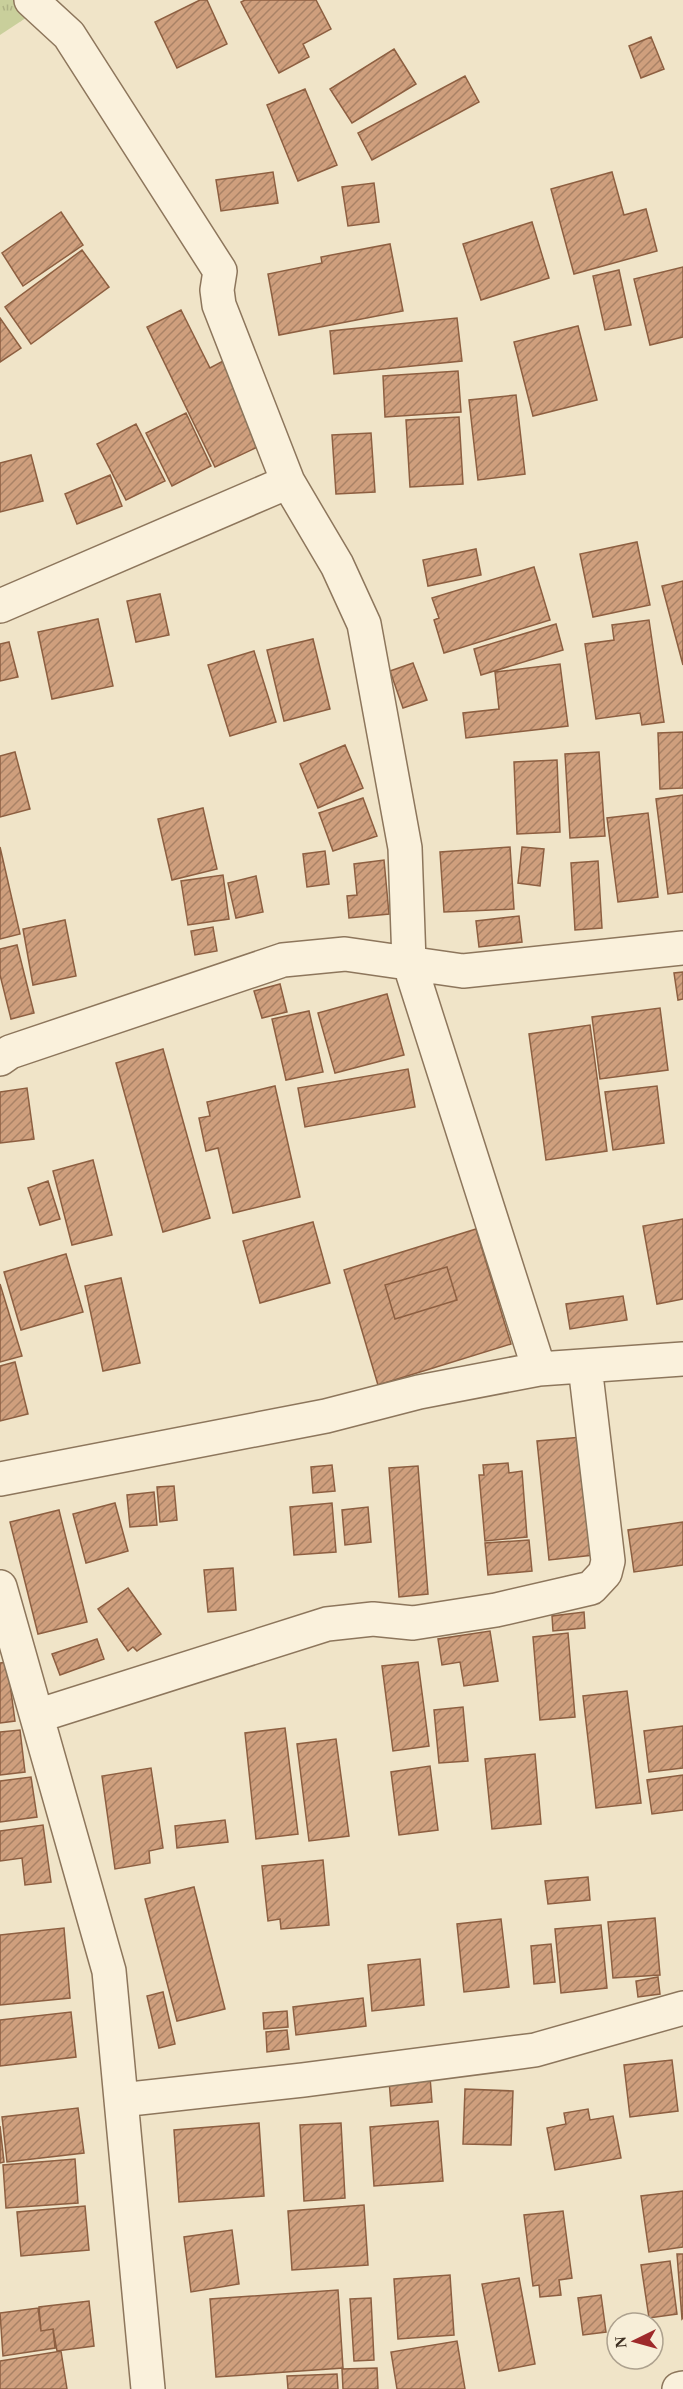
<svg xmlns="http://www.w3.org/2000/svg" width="683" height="2389" font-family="Georgia,serif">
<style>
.grass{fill:url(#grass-tufts)}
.building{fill:url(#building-hatch);stroke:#8d5f41;stroke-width:1.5;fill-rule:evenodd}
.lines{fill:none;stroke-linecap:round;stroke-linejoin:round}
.street-casing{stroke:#8d765c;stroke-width:36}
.street{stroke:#faf1dc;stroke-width:33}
</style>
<defs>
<pattern id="grass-tufts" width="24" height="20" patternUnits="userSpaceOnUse" patternTransform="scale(1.5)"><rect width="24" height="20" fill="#c9cf9b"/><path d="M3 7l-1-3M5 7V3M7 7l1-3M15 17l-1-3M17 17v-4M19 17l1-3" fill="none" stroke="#aeb285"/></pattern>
<pattern id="building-hatch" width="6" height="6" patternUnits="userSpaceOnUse" patternTransform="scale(1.5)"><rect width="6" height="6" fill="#cf9f7d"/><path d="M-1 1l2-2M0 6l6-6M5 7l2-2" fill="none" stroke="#a98266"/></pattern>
</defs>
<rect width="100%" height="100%" fill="#f0e4c8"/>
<path class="grass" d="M 0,0 L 53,0 L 0,35 Z"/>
<path class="building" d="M 200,0 L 207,0 L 227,44 L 177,68 L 155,22 Z
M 245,0 L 316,0 L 331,29 L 303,44 L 309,57 L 279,73 L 241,2 Z
M 651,37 L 664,69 L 641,78 L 629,46 Z
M 394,49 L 416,84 L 352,123 L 330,89 Z
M 465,76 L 479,102 L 372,160 L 358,133 Z
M 305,89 L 337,165 L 298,181 L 267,105 Z
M 273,172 L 278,203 L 221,211 L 216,180 Z
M 612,172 L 624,215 L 646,209 L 657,251 L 574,274 L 551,189 Z
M 374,183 L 379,222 L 348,226 L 342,187 Z
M 61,212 L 83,245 L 23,286 L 2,253 Z
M 532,222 L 549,278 L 481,300 L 463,244 Z
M 390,244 L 403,311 L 279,335 L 268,274 L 322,263 L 321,257 Z
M 82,250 L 109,287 L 31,344 L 5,307 Z
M 683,267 L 683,337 L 650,345 L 634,279 Z
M 619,270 L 631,325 L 605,330 L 593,276 Z
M 181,310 L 210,368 L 225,360 L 266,443 L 215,467 L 147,327 Z
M 0,318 L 21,348 L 0,362 Z
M 457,318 L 462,361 L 334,374 L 330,331 Z
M 578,326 L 597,400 L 533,416 L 514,342 Z
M 458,371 L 461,412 L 385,417 L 383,376 Z
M 516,395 L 525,474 L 478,480 L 469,400 Z
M 186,413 L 211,466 L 172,486 L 146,433 Z
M 459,417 L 463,484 L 410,487 L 406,420 Z
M 136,424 L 165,481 L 126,500 L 97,444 Z
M 371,433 L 375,492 L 336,494 L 332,435 Z
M 31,455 L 43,501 L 0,512 L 0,463 Z
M 110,475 L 122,506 L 77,524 L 65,494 Z
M 637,542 L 650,605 L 593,617 L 580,554 Z
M 476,549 L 481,575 L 428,586 L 423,560 Z
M 534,567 L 550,620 L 444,653 L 434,620 L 439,618 L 432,598 Z
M 683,581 L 683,665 L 662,586 Z
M 160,594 L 169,635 L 136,642 L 127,601 Z
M 98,619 L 113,686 L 52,699 L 38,632 Z
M 649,620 L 664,722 L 642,725 L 640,713 L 596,719 L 585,644 L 614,640 L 612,625 Z
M 556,624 L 563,650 L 481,675 L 474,649 Z
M 313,639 L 330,709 L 284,721 L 267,650 Z
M 9,642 L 18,677 L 0,681 L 0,644 Z
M 254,651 L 276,722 L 230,736 L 208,665 Z
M 413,663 L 427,700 L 403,708 L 390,671 Z
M 560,664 L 568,726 L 466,738 L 463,713 L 499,709 L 495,672 Z
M 683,732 L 683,788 L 660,789 L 658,733 Z
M 345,745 L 363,788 L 318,808 L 300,764 Z
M 15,752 L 30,809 L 0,817 L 0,756 Z
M 599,752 L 605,836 L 570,838 L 565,754 Z
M 557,760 L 560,832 L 517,834 L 514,762 Z
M 683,795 L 683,892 L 668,894 L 656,799 Z
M 363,798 L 377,836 L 333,851 L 319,813 Z
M 203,808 L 217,869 L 172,880 L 158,819 Z
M 648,813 L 658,897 L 618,902 L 607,818 Z
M 0,847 L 20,934 L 0,939 Z
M 510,847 L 514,909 L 444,912 L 440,852 Z
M 522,847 L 544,849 L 540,886 L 518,883 Z
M 325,851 L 329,884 L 307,887 L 303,854 Z
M 384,860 L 389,914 L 349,918 L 347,896 L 357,895 L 354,864 Z
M 598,861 L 602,928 L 575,930 L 571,863 Z
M 223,875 L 229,919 L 188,925 L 181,881 Z
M 256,876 L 263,912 L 236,918 L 228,883 Z
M 519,916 L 522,942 L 479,947 L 476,921 Z
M 65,920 L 76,976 L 33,985 L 23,929 Z
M 213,927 L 217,951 L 195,955 L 191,931 Z
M 17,945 L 34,1013 L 11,1019 L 0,975 L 0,949 Z
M 683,972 L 683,999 L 678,1000 L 674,973 Z
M 280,984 L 287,1012 L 262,1018 L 254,991 Z
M 387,994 L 404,1055 L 335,1073 L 318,1013 Z
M 660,1008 L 668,1070 L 600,1079 L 592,1017 Z
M 309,1011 L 323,1072 L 286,1080 L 272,1019 Z
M 590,1025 L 607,1151 L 546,1160 L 529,1034 Z
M 163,1049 L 210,1218 L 163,1232 L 116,1063 Z
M 408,1069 L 415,1107 L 305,1127 L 298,1088 Z
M 275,1086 L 300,1197 L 233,1213 L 218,1148 L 206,1151 L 199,1118 L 210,1116 L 207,1102 Z
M 657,1086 L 664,1143 L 613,1150 L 605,1092 Z
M 27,1088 L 34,1139 L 0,1143 L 0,1092 Z
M 93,1160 L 112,1235 L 72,1245 L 53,1171 Z
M 48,1181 L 60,1219 L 40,1225 L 28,1188 Z
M 683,1219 L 683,1299 L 657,1304 L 643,1226 Z
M 313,1222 L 330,1283 L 260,1303 L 243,1241 Z
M 476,1229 L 511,1344 L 378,1385 L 344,1270 ZM 447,1267 L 457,1300 L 395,1319 L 385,1285 Z
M 66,1254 L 83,1312 L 21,1330 L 4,1272 Z
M 447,1267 L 457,1300 L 395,1319 L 385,1285 Z
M 121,1278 L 140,1363 L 103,1371 L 85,1286 Z
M 0,1284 L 22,1356 L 0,1362 Z
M 623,1296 L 627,1320 L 570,1329 L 566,1304 Z
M 15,1362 L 28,1414 L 0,1421 L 0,1366 Z
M 582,1437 L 594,1555 L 549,1560 L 537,1441 Z
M 508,1463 L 509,1473 L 522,1471 L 527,1537 L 485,1541 L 479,1475 L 484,1475 L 483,1465 Z
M 332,1465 L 335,1491 L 313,1493 L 311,1467 Z
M 418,1466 L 428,1594 L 399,1597 L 389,1468 Z
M 174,1486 L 177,1520 L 160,1522 L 157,1487 Z
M 154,1492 L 157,1525 L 130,1527 L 127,1495 Z
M 115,1503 L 128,1551 L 86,1563 L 73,1514 Z
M 332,1503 L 336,1552 L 294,1555 L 290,1507 Z
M 368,1507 L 371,1542 L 345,1545 L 342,1510 Z
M 59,1510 L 87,1622 L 38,1634 L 10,1522 Z
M 683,1522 L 683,1565 L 634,1572 L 628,1530 Z
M 529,1540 L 532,1571 L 488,1575 L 485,1543 Z
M 233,1568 L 236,1610 L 208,1612 L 204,1570 Z
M 128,1588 L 161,1634 L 137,1651 L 133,1647 L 128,1651 L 98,1609 Z
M 584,1612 L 585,1628 L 553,1631 L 552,1616 Z
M 490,1631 L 498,1681 L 464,1686 L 460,1662 L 442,1665 L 438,1639 Z
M 568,1633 L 575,1717 L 540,1720 L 533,1637 Z
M 97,1639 L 104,1659 L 60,1675 L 52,1654 Z
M 7,1662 L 15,1721 L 0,1723 L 0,1663 Z
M 418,1662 L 429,1746 L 393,1751 L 382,1666 Z
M 627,1691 L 641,1803 L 596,1808 L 583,1696 Z
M 463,1707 L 468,1761 L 439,1763 L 434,1710 Z
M 683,1726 L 683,1768 L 649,1772 L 644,1731 Z
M 285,1728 L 298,1834 L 256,1839 L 245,1733 Z
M 20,1730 L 25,1772 L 0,1775 L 0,1732 Z
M 336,1739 L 349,1836 L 309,1841 L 297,1744 Z
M 535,1754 L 541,1824 L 492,1829 L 485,1759 Z
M 430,1766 L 438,1830 L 399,1835 L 391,1772 Z
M 151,1768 L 163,1848 L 149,1851 L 150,1863 L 115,1869 L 102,1776 Z
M 683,1775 L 683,1810 L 652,1814 L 647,1780 Z
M 31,1777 L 37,1817 L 0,1822 L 0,1781 Z
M 225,1820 L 228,1842 L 177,1848 L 175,1826 Z
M 43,1825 L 51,1882 L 25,1885 L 22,1858 L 0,1861 L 0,1831 Z
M 323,1860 L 329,1925 L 281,1929 L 280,1919 L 268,1921 L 262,1866 Z
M 588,1877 L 590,1900 L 548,1904 L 545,1881 Z
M 194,1887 L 225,2009 L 177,2021 L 145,1899 Z
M 655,1918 L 660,1975 L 613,1978 L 608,1922 Z
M 501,1919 L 509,1987 L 464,1992 L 457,1924 Z
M 601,1925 L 607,1988 L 561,1993 L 555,1929 Z
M 64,1928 L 70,1998 L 0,2005 L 0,1935 Z
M 551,1944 L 555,1982 L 534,1984 L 531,1946 Z
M 420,1959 L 424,2005 L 372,2011 L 368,1965 Z
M 658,1977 L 660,1994 L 638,1997 L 636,1981 Z
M 163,1992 L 175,2044 L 159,2048 L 147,1996 Z
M 363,1998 L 366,2026 L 296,2035 L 293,2007 Z
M 287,2011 L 288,2027 L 264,2029 L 263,2013 Z
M 71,2012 L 76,2057 L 0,2066 L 0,2020 Z
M 287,2030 L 289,2049 L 267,2052 L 266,2032 Z
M 672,2060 L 678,2111 L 630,2117 L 624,2065 Z
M 430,2077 L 432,2102 L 391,2106 L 389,2080 Z
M 465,2089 L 513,2091 L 511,2145 L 463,2144 Z
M 78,2108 L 84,2153 L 7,2162 L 2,2117 Z
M 588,2109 L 590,2120 L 613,2116 L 621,2158 L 555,2170 L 547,2128 L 566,2124 L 564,2113 Z
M 438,2121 L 443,2181 L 374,2186 L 370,2127 Z
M 259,2123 L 264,2196 L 179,2202 L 174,2130 Z
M 341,2123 L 345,2198 L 304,2201 L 300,2125 Z
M 0,2126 L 4,2162 L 0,2163 Z
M 75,2159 L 78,2203 L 6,2208 L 3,2165 Z
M 683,2191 L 683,2247 L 649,2252 L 641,2196 Z
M 364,2205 L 368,2265 L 292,2270 L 288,2211 Z
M 85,2206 L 89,2250 L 21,2256 L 17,2212 Z
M 563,2211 L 572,2278 L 559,2280 L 561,2295 L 540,2297 L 539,2285 L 533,2286 L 524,2215 Z
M 232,2230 L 239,2284 L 191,2292 L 184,2237 Z
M 677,2254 L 683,2254 L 683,2318 L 682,2319 Z
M 670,2261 L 677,2314 L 649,2318 L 641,2265 Z
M 450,2275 L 454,2335 L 398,2339 L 394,2279 Z
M 519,2278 L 535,2364 L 499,2371 L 482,2284 Z
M 338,2290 L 343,2368 L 216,2377 L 210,2299 Z
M 601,2295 L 606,2332 L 583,2335 L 578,2298 Z
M 371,2298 L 374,2360 L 354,2361 L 350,2299 Z
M 89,2301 L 94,2346 L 57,2351 L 53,2329 L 41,2331 L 39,2307 Z
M 38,2308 L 41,2331 L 53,2329 L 55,2348 L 3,2356 L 0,2313 Z
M 457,2341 L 465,2389 L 397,2389 L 391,2352 Z
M 61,2351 L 67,2389 L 0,2389 L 0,2361 Z
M 377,2368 L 378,2389 L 343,2389 L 342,2369 Z
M 337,2374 L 338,2389 L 288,2389 L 287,2376 Z"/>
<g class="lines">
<defs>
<path id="street" d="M 31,0 L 69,35 L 220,271 L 217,290 L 219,305 L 288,482 L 337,565 L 364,624 L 405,848 L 409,962 L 539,1369
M 0,606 L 288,482
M 0,1059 L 10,1052 L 283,960 L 345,954 L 463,971 L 683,948
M 0,1479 L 326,1416 L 419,1392 L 539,1369 L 683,1359
M 0,1587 L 109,1971 L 148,2389
M 37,1716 L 327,1624 L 373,1619 L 413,1623 L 496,1610 L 591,1588 L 605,1573 L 608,1561 L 585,1366
M 121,2100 L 303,2080 L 535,2050 L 683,2008
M 679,2389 L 683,2388"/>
</defs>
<use href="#street" class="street-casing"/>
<use href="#street" class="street"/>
</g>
<g transform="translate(635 2341) rotate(265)"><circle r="28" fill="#f7eed8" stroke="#ada18e" stroke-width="1.5"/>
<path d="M0-4.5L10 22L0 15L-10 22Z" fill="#9e2a2b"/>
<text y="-9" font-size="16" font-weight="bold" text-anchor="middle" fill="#3d2e20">N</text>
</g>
</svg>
